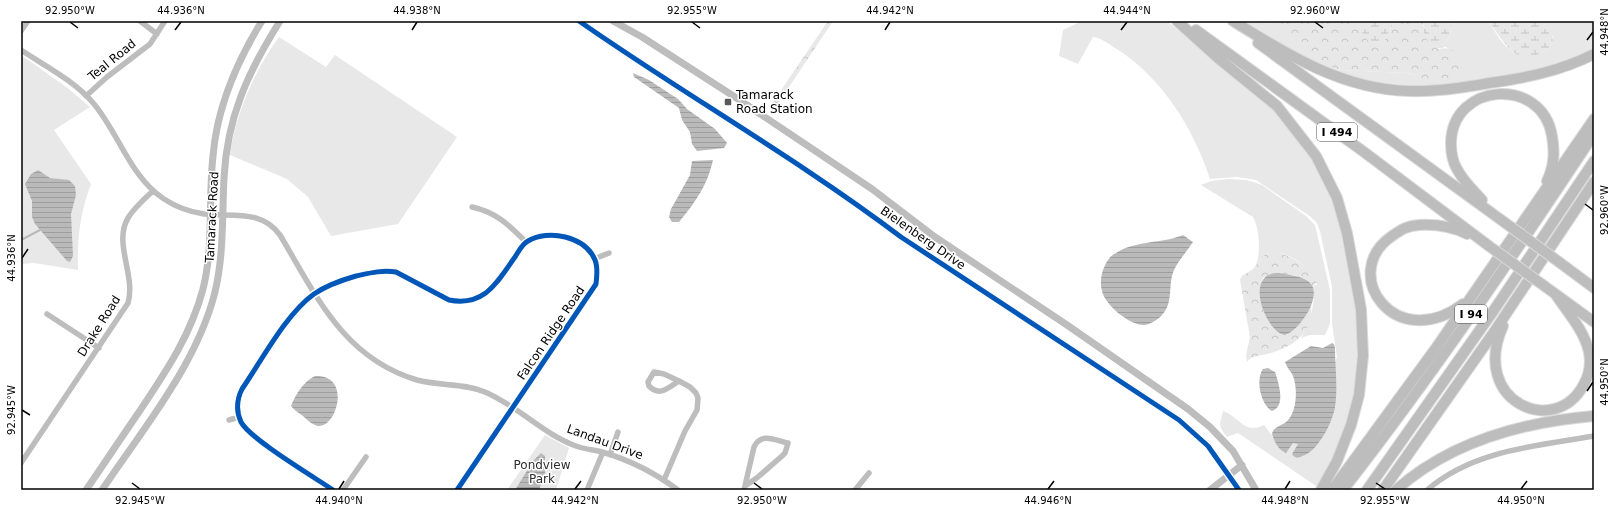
<svg xmlns="http://www.w3.org/2000/svg" width="1615" height="511" font-family="'DejaVu Sans',sans-serif">
<style>
.green{fill:#e8e8e8}
.forest{fill:url(#forest-crowns)}
.wetland{fill:url(#wetland-marsh)}
.water{fill:url(#water-rules)}
.lines{fill:none;stroke-linecap:round;stroke-linejoin:round}
.stream{stroke:#bababa;stroke-width:2}
.motorway-casing{stroke:#dbdbdb;stroke-width:12}
.minor{stroke:#bdbdbd;stroke-width:5.5}
.tertiary{stroke:#bdbdbd;stroke-width:7}
.motorway{stroke:#bdbdbd;stroke-width:10}
.motorway-bridge-casing{stroke:#dbdbdb;stroke-width:12;stroke-linecap:butt}
.motorway-bridge{stroke:#bdbdbd;stroke-width:10}
.cycleway-casing{stroke:#fff;stroke-width:8}
.cycleway{stroke:#0057b8;stroke-width:5}
.ticks{fill:none;stroke:#000;stroke-width:1.5}
.poi-dot{fill:#595959;stroke:#fff;stroke-width:1.5}
.labels{text-anchor:middle;stroke-width:3;stroke-linejoin:round;paint-order:stroke}
.shield{fill:#fff;stroke:#4c4c4c;stroke-width:1}
.shield-label{font-size:11px;font-weight:bold;fill:#000}
.street-label{font-size:12px;fill:#000;stroke:#fff}
.poi-label{font-size:12px;fill:#000;stroke:#fff;text-anchor:start}
.park-label{font-size:12px;fill:#2d2d2d;stroke:#fff}
.neatline{fill:none;stroke:#000;stroke-width:1.5}
.ticks-label{font-size:10px;text-anchor:middle;fill:#000}
</style>
<defs>
<pattern id="forest-crowns" width="20" height="18" patternUnits="userSpaceOnUse"><rect width="20" height="18" fill="#e8e8e8"/><path d="M2 6a3 3 0 1 1 6 0M12 15a3 3 0 1 1 6 0" fill="none" stroke="#c5c5c5"/></pattern>
<pattern id="wetland-marsh" width="20" height="14" patternUnits="userSpaceOnUse"><rect width="20" height="14" fill="#e8e8e8"/><path d="M1 5h8M5 5V1M11 12h8M15 12V8" fill="none" stroke="#c5c5c5"/></pattern>
<pattern id="water-rules" width="6" height="5" patternUnits="userSpaceOnUse"><rect width="6" height="5" fill="#bababa"/><path d="M0 2.5h6" fill="none" stroke="#9e9e9e"/></pattern>
</defs>
<rect width="100%" height="100%" fill="#fff"/>
<path class="green" d="M 1082,21 L 1167,21 L 1276,112 L 1308,151 L 1330,192 L 1339,216 L 1357,312 L 1359,377 L 1348,428 L 1319,488 L 1238,433 L 1227,437 C 1217,424 1220,425 1223,411 C 1240,417 1244,435 1264,425 L 1275,439 L 1289,447 L 1309,425 L 1337,357 L 1332,324 L 1332,287 L 1320,231 L 1317,223 L 1311,217 L 1256,180 L 1237,177 L 1210,179 C 1194,129 1161,76 1115,48 C 1109,44 1101,38 1093,37 L 1078,64 L 1059,56 L 1063,30 Z
M 1243,21 L 1266,21 L 1326,63 L 1339,70 L 1407,73 L 1440,82 C 1455,83 1459,71 1460,58 L 1446,47 L 1441,48 L 1449,38 L 1453,21 L 1488,21 C 1494,29 1500,42 1508,48 C 1521,60 1542,58 1552,44 L 1553,36 L 1543,21 L 1593,21 L 1594,50 L 1544,70 L 1434,88 L 1382,85 L 1322,68 L 1255,30 Z
M 279,37 L 326,67 L 335,55 L 457,137 L 398,224 L 331,236 L 308,197 L 287,179 L 230,155 C 235,116 255,69 279,37 Z
M 21,55 L 69,89 L 90,107 L 54,130 L 91,184 C 80,213 77,239 78,270 L 34,263 L 21,264 Z
M 1227,179 L 1247,180 L 1262,185 L 1306,216 L 1315,225 L 1330,290 L 1330,324 L 1325,335 L 1310,335 L 1301,338 C 1308,327 1317,300 1313,287 L 1317,284 C 1314,268 1280,245 1265,254 L 1255,267 C 1261,255 1260,230 1253,217 L 1201,185 L 1211,181 Z
M 545,435 L 569,448 L 556,490 L 507,490 Z"/>
<path class="forest" d="M 828,21 L 833,21 L 777,105 L 773,102 Z
M 1266,21 L 1358,21 L 1364,36 L 1384,41 L 1395,21 L 1424,21 L 1423,26 L 1438,49 C 1459,44 1468,64 1454,78 C 1442,90 1420,75 1407,73 C 1392,72 1376,72 1361,71 C 1352,70 1343,72 1334,68 C 1314,59 1285,34 1266,21 Z
M 1272,251 C 1285,252 1315,269 1317,282 L 1313,287 C 1306,274 1275,271 1263,278 C 1254,299 1267,319 1282,335 L 1287,335 L 1298,325 L 1311,305 C 1314,333 1292,348 1267,354 C 1260,356 1252,355 1247,362 L 1246,355 L 1250,337 L 1240,280 L 1242,276 L 1253,269 L 1265,254 Z"/>
<path class="wetland" d="M 1358,21 L 1395,21 L 1384,41 L 1377,45 C 1365,43 1361,31 1358,21 Z
M 1424,21 L 1453,21 L 1449,38 L 1441,48 C 1427,50 1422,32 1424,21 Z
M 1488,21 L 1543,21 L 1552,32 L 1553,41 C 1551,48 1544,52 1537,55 C 1511,64 1502,37 1488,21 Z"/>
<path class="water" d="M 633,73 L 649,80 L 678,99 L 687,109 L 715,129 L 727,143 L 724,148 L 697,151 L 692,144 L 690,132 L 682,120 L 679,108 L 634,77 Z
M 713,160 C 708,184 695,203 679,222 L 672,222 L 669,217 L 671,209 L 690,175 L 692,161 Z
M 38,170 L 50,178 L 69,180 L 75,186 L 76,195 L 71,214 L 73,256 L 70,262 L 67,261 L 35,224 L 32,217 L 32,201 L 25,184 L 31,174 Z
M 1183,235 L 1193,242 C 1187,251 1179,260 1174,270 C 1167,286 1175,305 1159,318 C 1155,321 1150,324 1145,325 C 1130,326 1105,305 1102,291 C 1100,284 1101,276 1103,270 C 1106,263 1109,256 1116,253 C 1136,240 1162,244 1183,235 Z
M 1279,273 C 1288,275 1305,276 1311,284 C 1322,297 1299,331 1285,335 C 1266,333 1242,272 1279,273 Z
M 1332,343 L 1334,344 L 1335,348 C 1335,367 1338,388 1335,407 C 1333,421 1319,449 1305,455 C 1300,457 1296,460 1292,454 L 1298,444 L 1293,443 L 1286,453 C 1277,449 1275,442 1272,434 C 1273,427 1281,426 1286,422 C 1297,413 1298,389 1293,376 C 1291,371 1287,368 1285,362 L 1311,346 L 1323,348 Z
M 1268,368 L 1275,372 C 1279,384 1286,406 1272,411 C 1261,405 1255,380 1263,369 Z
M 315,376 C 352,374 337,428 318,426 C 313,425 307,420 303,416 C 299,413 294,410 291,406 C 296,394 303,382 315,376 Z
M 541,453 L 545,456 L 545,473 L 539,490 L 515,490 L 533,461 Z"/>
<g class="lines">
<path class="stream" d="M 21,240 L 40,230"/>
<defs>
<path id="motorway" d="M 1177,21 L 1218,58 L 1277,106 L 1316,156 L 1337,198 L 1347,233 L 1361,309 L 1363,356 L 1359,395 L 1351,425 L 1337,461 L 1321,490
M 1233,21 C 1288,55 1342,89 1408,91 C 1436,92 1462,88 1489,83 C 1525,78 1561,71 1594,54
M 1196,30 L 1364,152 L 1489,246
M 1258,43 L 1504,222
M 1482,200 C 1473,190 1463,181 1457,169 C 1452,161 1451,152 1451,143 C 1452,82 1542,76 1552,136 C 1555,153 1554,166 1547,181
M 1559,262 L 1594,288
M 1543,285 L 1594,322
M 1463,304 C 1395,355 1338,273 1392,236 C 1402,229 1407,226 1419,225 C 1436,224 1451,226 1467,234
M 1503,326 C 1469,402 1556,439 1584,384 C 1589,375 1591,363 1589,352 C 1584,330 1568,313 1556,295
M 1332,490 L 1436,348 L 1594,119
M 1343,490 C 1432,376 1514,255 1594,134
M 1367,490 L 1494,310 L 1594,161
M 1383,490 L 1492,335 L 1594,182
M 1396,490 C 1451,441 1523,422 1594,416"/>
</defs>
<use href="#motorway" class="motorway-casing"/>
<path class="minor" d="M 140,21 L 157,34
M 21,31 L 28,21
M 21,50 C 45,66 75,81 94,104 C 119,134 131,178 164,199 C 176,207 190,212 204,214 C 232,217 261,209 280,235 C 316,295 343,358 417,380 C 439,386 464,383 485,392 C 518,406 543,434 576,446 C 584,449 594,450 602,452 C 630,460 655,473 678,490
M 86,96 L 107,77 L 150,44 L 165,21
M 472,207 C 496,212 509,225 526,242
M 594,259 L 609,253
M 47,314 L 99,348
M 229,420 L 239,417
M 610,455 L 618,432
M 21,463 L 128,303 C 136,275 113,243 128,218 C 134,208 144,199 153,191
M 664,480 L 685,431 L 697,410 L 698,398 L 696,393 L 690,387 L 679,381 C 668,388 660,397 649,386 L 648,382 L 654,372 L 664,374 L 679,381
M 333,490 C 314,477 250,439 241,422 C 236,411 237,399 242,389 C 262,360 286,314 314,294 C 327,285 342,280 356,276 C 370,273 381,270 396,272 L 449,300 C 485,307 497,282 515,257 C 519,251 522,244 528,241 C 548,229 585,236 595,260 C 598,267 597,276 596,284 L 457,490
M 343,490 L 366,457
M 587,490 L 603,452
M 744,490 L 754,447 C 761,432 775,440 788,443 L 785,453 L 782,456 L 758,477 L 745,486
M 855,490 L 869,473
M 1427,490 C 1473,450 1536,446 1594,436"/>
<path class="tertiary" d="M 579,21 C 685,95 798,159 901,237 L 1179,420 L 1208,446 L 1239,490
M 613,21 L 642,37 L 738,99 L 872,189 L 935,237 L 1067,325 L 1188,409 L 1210,427 L 1233,451 L 1256,490
M 86,490 C 104,464 121,438 139,412 C 165,373 191,335 203,289 C 214,245 208,201 213,156 C 217,107 236,63 262,21
M 102,490 C 143,429 197,364 215,292 C 224,254 222,217 224,178 C 227,117 248,72 280,21
M 1210,490 L 1242,465"/>
<use href="#motorway" class="motorway"/>
<defs>
<path id="motorway-bridge" d="M 1504,222 L 1559,262
M 1489,246 L 1543,285"/>
</defs>
<use href="#motorway-bridge" class="motorway-bridge-casing"/>
<use href="#motorway-bridge" class="motorway-bridge"/>
<defs>
<path id="cycleway" d="M 579,21 C 685,95 798,159 901,237 L 1179,420 L 1208,446 L 1239,490
M 333,490 C 314,477 250,439 241,422 C 236,411 237,399 242,389 C 262,360 286,314 314,294 C 327,285 342,280 356,276 C 370,273 381,270 396,272 L 449,300 C 485,307 497,282 515,257 C 519,251 522,244 528,241 C 548,229 585,236 595,260 C 598,267 597,276 596,284 L 457,490"/>
</defs>
<use href="#cycleway" class="cycleway-casing"/>
<use href="#cycleway" class="cycleway"/>
</g>
<path class="ticks" d="M 70,22 L 78,28M 692,22 L 700,28M 1315,22 L 1323,28M 175,30 L 181,22M 412,30 L 417,22M 885,30 L 890,22M 1121,30 L 1127,22M 1587,40 L 1593,32M 1585,204 L 1593,210M 22,258 L 28,249M 1587,391 L 1593,382M 22,410 L 30,415M 132,483 L 140,489M 754,483 L 762,489M 1376,483 L 1385,489M 339,489 L 344,481M 575,489 L 581,481M 1048,489 L 1054,481M 1285,489 L 1290,481M 1521,489 L 1527,481"/>
<rect class="poi-dot" x="724" y="98" width="8" height="8" rx="2"/>
<g class="labels">
<g class="shield">
<rect x="1317" y="123" width="40" height="18" rx="3"/>
<rect x="1455" y="305" width="32" height="18" rx="3"/>
</g>
<g class="shield-label">
<text x="1337" y="136">I 494</text>
<text x="1471" y="318">I 94</text>
</g>
<g class="street-label">
<text transform="translate(112 60) rotate(-39)" y="4">Teal Road</text>
<text transform="translate(212 217) rotate(-87)" y="4">Tamarack Road</text>
<text transform="translate(923 238) rotate(35)" y="4">Bielenberg Drive</text>
<text transform="translate(99 326) rotate(-58)" y="4">Drake Road</text>
<text transform="translate(551 333) rotate(-56)" y="4">Falcon Ridge Road</text>
<text transform="translate(605 442) rotate(20)" y="4">Landau Drive</text>
</g>
<g class="poi-label">
<text x="736" y="99">Tamarack<tspan x="736" dy="14">Road Station</tspan></text>
</g>
<g class="park-label">
<text x="542" y="469">Pondview<tspan x="542" dy="14">Park</tspan></text>
</g>
</g>
<rect width="1615" height="511" fill="none" stroke="#ffffff" stroke-width="44"/>
<rect x="22" y="22" width="1571" height="467" class="neatline"/>
<g class="ticks-label">
<text x="70" y="14">92.950°W</text>
<text x="181" y="14">44.936°N</text>
<text x="417" y="14">44.938°N</text>
<text x="692" y="14">92.955°W</text>
<text x="890" y="14">44.942°N</text>
<text x="1127" y="14">44.944°N</text>
<text x="1315" y="14">92.960°W</text>
<text transform="translate(1604 32) rotate(-90)" y="4">44.948°N</text>
<text transform="translate(1604 210) rotate(-90)" y="4">92.960°W</text>
<text transform="translate(11 258) rotate(-90)" y="4">44.936°N</text>
<text transform="translate(1604 382) rotate(-90)" y="4">44.950°N</text>
<text transform="translate(11 410) rotate(-90)" y="4">92.945°W</text>
<text x="140" y="504">92.945°W</text>
<text x="339" y="504">44.940°N</text>
<text x="575" y="504">44.942°N</text>
<text x="762" y="504">92.950°W</text>
<text x="1048" y="504">44.946°N</text>
<text x="1285" y="504">44.948°N</text>
<text x="1385" y="504">92.955°W</text>
<text x="1521" y="504">44.950°N</text>
</g>
</svg>
